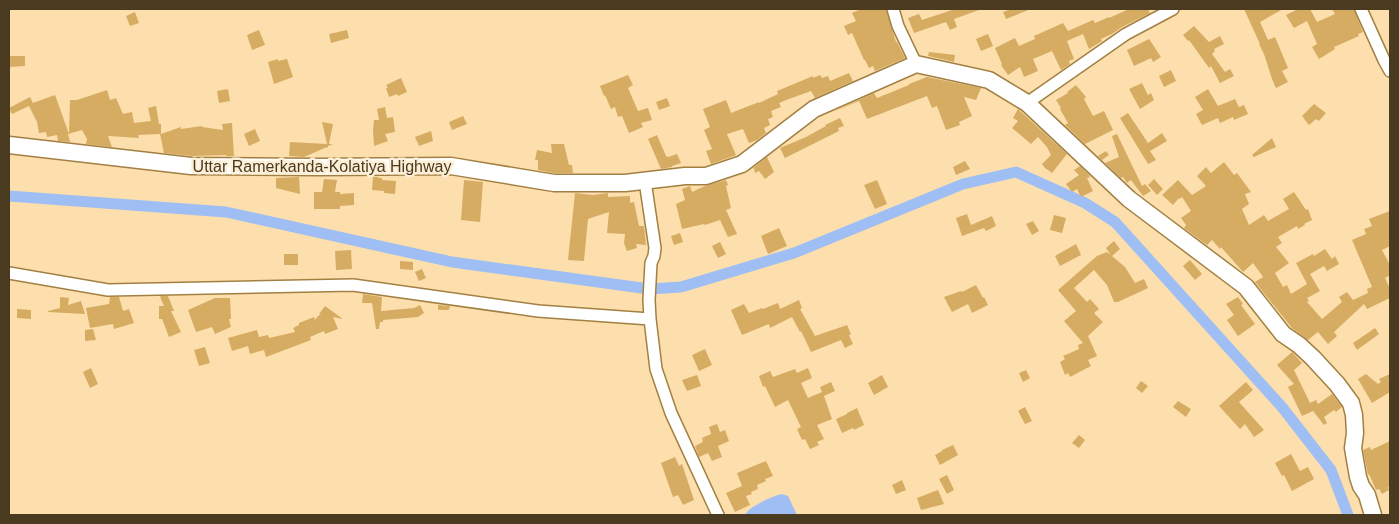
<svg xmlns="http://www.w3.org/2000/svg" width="1399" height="524" font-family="Arial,sans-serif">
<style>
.water{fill:#9fbff4}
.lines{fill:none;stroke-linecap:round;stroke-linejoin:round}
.canal{stroke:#9fbff4;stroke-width:11}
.building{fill:#d5ac62}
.street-casing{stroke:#a28042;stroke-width:14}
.secondary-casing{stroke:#a28042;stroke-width:19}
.street{stroke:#fff;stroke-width:11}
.secondary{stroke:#fff;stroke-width:16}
.labels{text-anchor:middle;stroke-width:5;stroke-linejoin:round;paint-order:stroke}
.street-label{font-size:16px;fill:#493a20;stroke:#fdefd6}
</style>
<rect width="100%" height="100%" fill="#fddfad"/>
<path class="water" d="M 782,494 L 788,496 L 797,515 L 745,515 C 749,506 773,496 782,494 Z"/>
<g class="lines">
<path class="canal" d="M 9,196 L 226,212 L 452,262 L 649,289 L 681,287 L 794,253 L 963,184 L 1016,172 L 1085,203 L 1115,222 L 1282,407 L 1331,470 L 1348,515"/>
</g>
<path class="building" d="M 861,9 L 886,9 L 896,42 L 897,42 L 905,58 L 875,71 L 873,66 L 869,68 L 865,60 L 864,60 L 852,33 L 848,35 L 844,26 L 856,21 L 852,13 Z
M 955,9 L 979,10 L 954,19 L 957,27 L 950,30 L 946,22 L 914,33 L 908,18 L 919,14 L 922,20 Z
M 1011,9 L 1031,9 L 1006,19 L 1003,12 Z
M 1129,9 L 1148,9 L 1150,13 L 1122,27 L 1112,34 L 1101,39 L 1102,41 L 1089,49 L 1083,34 L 1067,41 L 1074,59 L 1069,61 L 1070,64 L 1061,70 L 1052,51 L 1033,59 L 1038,71 L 1024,77 L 1020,67 L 1008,75 L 1001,65 L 1002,64 L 995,48 L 1015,38 L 1019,46 L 1035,39 L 1034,36 L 1063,23 L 1068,31 L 1093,20 L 1095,23 L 1109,17 L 1109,18 Z
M 1244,9 L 1283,9 L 1260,22 L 1268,40 L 1275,37 L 1288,68 L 1282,71 L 1288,82 L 1276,88 L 1272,79 L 1264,54 L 1259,44 L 1260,44 Z
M 1298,9 L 1310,9 L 1317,22 L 1335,14 L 1332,9 L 1354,9 L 1363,32 L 1358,34 L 1359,36 L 1334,47 L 1335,49 L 1319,59 L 1312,47 L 1317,44 L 1307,21 L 1294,28 L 1286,15 Z
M 135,12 L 139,23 L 130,26 L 126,16 Z
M 1194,26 L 1209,42 L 1220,36 L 1224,44 L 1214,49 L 1215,51 L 1212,54 L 1225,72 L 1230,69 L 1234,76 L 1220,83 L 1211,66 L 1209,68 L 1189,40 L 1188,41 L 1183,35 Z
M 259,30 L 265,45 L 252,50 L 247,35 Z
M 347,30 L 349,38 L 331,43 L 329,34 Z
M 988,34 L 993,46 L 981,51 L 976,39 Z
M 1149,39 L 1161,57 L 1153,62 L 1151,58 L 1134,66 L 1127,50 Z
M 929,52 L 955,55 L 954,62 L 928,56 Z
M 9,56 L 25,56 L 25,66 L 9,67 Z
M 278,59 L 278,61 L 287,59 L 293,77 L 274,84 L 268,62 Z
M 1171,70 L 1176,81 L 1164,87 L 1159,76 Z
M 849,73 L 853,81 L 815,98 L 811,91 L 789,99 L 779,103 L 781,107 L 771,111 L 773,117 L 768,119 L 770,125 L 764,128 L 766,133 L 757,140 L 749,143 L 743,129 L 727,134 L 736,155 L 711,164 L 706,151 L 712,149 L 704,130 L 710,127 L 703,109 L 726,100 L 731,113 L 759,102 L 759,103 L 778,94 L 777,91 L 813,76 L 813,78 L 820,75 L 822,78 L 828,76 L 830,81 Z
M 628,75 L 633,85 L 628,88 L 638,111 L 648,108 L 652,120 L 641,123 L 643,127 L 629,133 L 622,116 L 618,117 L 615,107 L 611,109 L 605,95 L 604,96 L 600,86 Z
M 927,77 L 981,88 L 976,100 L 964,97 L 972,116 L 959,122 L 960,125 L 946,130 L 937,106 L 932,108 L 927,96 L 867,119 L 859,101 L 833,112 L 874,93 L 877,98 L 909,85 L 909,84 Z
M 401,78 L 407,92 L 398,96 L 397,94 L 389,97 L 386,88 L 388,88 L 386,85 Z
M 1142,83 L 1148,95 L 1151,93 L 1154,100 L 1140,109 L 1129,89 Z
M 1076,85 L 1086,97 L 1084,99 L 1093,116 L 1104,111 L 1113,130 L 1085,144 L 1065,125 L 1068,123 L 1060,109 L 1061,108 L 1056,100 L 1068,93 L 1067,92 Z
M 228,89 L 230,101 L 219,103 L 217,91 Z
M 1208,89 L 1218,106 L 1235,99 L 1239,107 L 1244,105 L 1248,114 L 1234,120 L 1233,117 L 1220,123 L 1218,118 L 1202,125 L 1196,114 L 1203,110 L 1195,97 Z
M 107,90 L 110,100 L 116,98 L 123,114 L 132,112 L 134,123 L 151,121 L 148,108 L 156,106 L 159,124 L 161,124 L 161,134 L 181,127 L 181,129 L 202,126 L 202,127 L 223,130 L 222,124 L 232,123 L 234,156 L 226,156 L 226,155 L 192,156 L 164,153 L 160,134 L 138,135 L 139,138 L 108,136 L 112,147 L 86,144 L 87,139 L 82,130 L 68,134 L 70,142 L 58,141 L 57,135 L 47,137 L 46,132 L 39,133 L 37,122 L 29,106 L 12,114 L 9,108 L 30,97 L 33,103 L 55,95 L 69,134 L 70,100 L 77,100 Z
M 667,98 L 670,106 L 659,110 L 656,102 Z
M 1314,104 L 1326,113 L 1319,121 L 1316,119 L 1309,125 L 1302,116 Z
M 385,107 L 387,118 L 393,117 L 395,132 L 385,134 L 388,141 L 374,146 L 373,130 L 374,120 L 379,120 L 377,109 Z
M 1018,109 L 1067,154 L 1052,173 L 1045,168 L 1042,164 L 1051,155 L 1047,147 L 1038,137 L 1031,144 L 1012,128 L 1018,121 L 1013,118 Z
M 1128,113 L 1148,143 L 1162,133 L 1167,141 L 1150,151 L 1156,160 L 1148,164 L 1120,118 Z
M 463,116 L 467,124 L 452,130 L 449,122 Z
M 840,118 L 844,126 L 838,128 L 839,131 L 785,158 L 780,148 L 806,137 L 826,126 L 825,125 Z
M 322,122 L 333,124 L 329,144 L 333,144 L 328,146 L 328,148 L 327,147 L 304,157 L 289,156 L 290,142 L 327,144 Z
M 255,129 L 260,141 L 249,146 L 244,134 Z
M 431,131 L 433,141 L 419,146 L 415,137 Z
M 1117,134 L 1142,186 L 1145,184 L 1151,191 L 1143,196 L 1131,180 L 1127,183 L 1123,177 L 1121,178 L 1105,163 L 1119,157 L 1112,136 Z
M 657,135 L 666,156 L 668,157 L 677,154 L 681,163 L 672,166 L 672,167 L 661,169 L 648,139 Z
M 1272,138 L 1276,147 L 1254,157 L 1252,155 Z
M 551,144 L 564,144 L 569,165 L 572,165 L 573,173 L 553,173 L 538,170 L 538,160 L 535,160 L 537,150 L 552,153 Z
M 1106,151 L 1109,155 L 1102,160 L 1098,156 Z
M 767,157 L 774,172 L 765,179 L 759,171 L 755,173 L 754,168 L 752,169 Z
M 965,161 L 970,169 L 956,175 L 953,167 Z
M 1224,162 L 1234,175 L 1237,173 L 1251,192 L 1245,194 L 1249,204 L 1242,209 L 1249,225 L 1264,215 L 1268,221 L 1289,209 L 1283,199 L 1294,192 L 1306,210 L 1308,209 L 1312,220 L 1304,224 L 1305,225 L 1298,229 L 1297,226 L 1278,237 L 1282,243 L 1276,247 L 1289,263 L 1275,273 L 1283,287 L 1287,285 L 1291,294 L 1307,284 L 1296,263 L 1313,254 L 1314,256 L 1325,249 L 1332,259 L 1335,256 L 1339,264 L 1327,271 L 1324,266 L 1310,274 L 1320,291 L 1307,298 L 1309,301 L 1307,302 L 1322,319 L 1342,302 L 1339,297 L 1347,292 L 1353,300 L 1368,293 L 1367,289 L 1372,287 L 1352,240 L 1366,234 L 1364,229 L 1372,226 L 1369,219 L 1390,211 L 1390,246 L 1382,250 L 1390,265 L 1390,275 L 1385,278 L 1390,289 L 1390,298 L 1367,309 L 1364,304 L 1334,332 L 1337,336 L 1328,344 L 1318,332 L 1308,340 L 1292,328 L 1255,282 L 1263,277 L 1253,263 L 1243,272 L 1221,247 L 1220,249 L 1212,240 L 1207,245 L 1184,228 L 1186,225 L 1181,218 L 1191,211 L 1182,197 L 1180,199 L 1179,198 L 1173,205 L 1162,195 L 1178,180 L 1192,195 L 1206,186 L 1197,176 L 1206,167 L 1211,173 Z
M 1080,166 L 1089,175 L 1090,177 L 1087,178 L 1093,191 L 1081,197 L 1077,189 L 1072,192 L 1066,184 L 1079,175 L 1074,170 Z
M 299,177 L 300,194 L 276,188 L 276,178 Z
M 373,177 L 378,177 L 379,178 L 382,178 L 382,180 L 396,181 L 395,194 L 384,193 L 384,191 L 372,190 Z
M 324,179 L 337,180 L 335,192 L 340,192 L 340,194 L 354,193 L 354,205 L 340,206 L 340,209 L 314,209 L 314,192 L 322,192 Z
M 1154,179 L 1163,189 L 1157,195 L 1148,185 Z
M 464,180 L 483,182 L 480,222 L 461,220 Z
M 726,180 L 728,185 L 726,186 L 731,208 L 726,210 L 737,234 L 728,237 L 720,220 L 705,225 L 704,224 L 682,229 L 676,204 L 685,200 L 682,189 L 690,186 L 692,192 L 705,186 Z
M 877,180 L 887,204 L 875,209 L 864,185 Z
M 575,193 L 593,195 L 608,193 L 608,197 L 630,196 L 630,203 L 634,202 L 639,226 L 644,226 L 646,245 L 636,244 L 637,248 L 627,251 L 624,243 L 625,234 L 607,233 L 609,212 L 588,219 L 584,261 L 568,260 Z
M 967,214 L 971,225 L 992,216 L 996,226 L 986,231 L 984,228 L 962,236 L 956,218 Z
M 1054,215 L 1066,218 L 1062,233 L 1050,230 Z
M 1033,221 L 1039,231 L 1032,235 L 1026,224 Z
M 779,228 L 787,246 L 768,254 L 761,236 Z
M 680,233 L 683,242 L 674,245 L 671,236 Z
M 1114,241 L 1120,249 L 1112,256 L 1125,267 L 1135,283 L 1144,279 L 1148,288 L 1118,302 L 1114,302 L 1107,285 L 1094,270 L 1074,288 L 1087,302 L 1090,299 L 1099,309 L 1094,313 L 1103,322 L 1088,336 L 1097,356 L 1088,360 L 1091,366 L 1070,377 L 1068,373 L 1065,375 L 1060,362 L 1065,359 L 1063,356 L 1079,349 L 1078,345 L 1083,343 L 1064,321 L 1076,311 L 1058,290 L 1097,256 L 1107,252 L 1111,255 L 1106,248 Z
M 720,242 L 726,254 L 718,258 L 712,246 Z
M 1076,244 L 1081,255 L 1060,266 L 1055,256 Z
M 351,250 L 352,269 L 336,270 L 335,251 Z
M 284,254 L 298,254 L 298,265 L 284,265 Z
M 1190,260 L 1202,274 L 1195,280 L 1183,266 Z
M 400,261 L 413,262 L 413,270 L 400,269 Z
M 422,269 L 426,278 L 419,281 L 415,272 Z
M 976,285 L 983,298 L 984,297 L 988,305 L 972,313 L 968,304 L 952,312 L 944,297 L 961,291 L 962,292 Z
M 363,294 L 382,297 L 381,311 L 414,308 L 420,305 L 424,313 L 418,317 L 383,320 L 383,322 L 380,322 L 379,329 L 376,329 L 372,303 L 362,303 Z
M 161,296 L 168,296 L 174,311 L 171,311 L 181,332 L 169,337 L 162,319 L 159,319 L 159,306 L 164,306 L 160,297 Z
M 60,297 L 69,298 L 68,305 L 81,301 L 85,314 L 48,312 L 48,311 L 60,308 Z
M 110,297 L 119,297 L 123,311 L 129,309 L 134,323 L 114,329 L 113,324 L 90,328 L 86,308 L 109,304 Z
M 1238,297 L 1243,304 L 1241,305 L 1255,324 L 1238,336 L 1227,320 L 1234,315 L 1226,304 Z
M 215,298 L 230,298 L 231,319 L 229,319 L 231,327 L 215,334 L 212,327 L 196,332 L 188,310 Z
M 799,300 L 802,308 L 800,309 L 815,336 L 847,325 L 851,334 L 849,335 L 853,344 L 845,348 L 841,340 L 811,352 L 801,331 L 800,332 L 792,317 L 770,328 L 769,324 L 742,335 L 731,310 L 744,304 L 749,313 L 762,308 L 763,309 L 778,303 L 780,309 Z
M 438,305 L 450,306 L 449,310 L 438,310 Z
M 325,306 L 343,319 L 333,317 L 338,329 L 325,334 L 324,331 L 310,337 L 311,340 L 266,357 L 264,350 L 250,354 L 248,346 L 232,351 L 228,338 L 257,330 L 259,337 L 268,335 L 269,338 L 295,332 L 293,328 L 299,325 L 299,323 L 314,317 L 315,320 L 318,316 L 321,314 L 319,314 Z
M 17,309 L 31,310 L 31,319 L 17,318 Z
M 1375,328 L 1379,334 L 1357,350 L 1353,343 Z
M 93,329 L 96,340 L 85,341 L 85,330 Z
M 205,347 L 210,363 L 199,366 L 194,350 Z
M 705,349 L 712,365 L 699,371 L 692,355 Z
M 1292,352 L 1302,363 L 1294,370 L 1310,403 L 1316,400 L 1318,404 L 1332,394 L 1342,407 L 1336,412 L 1334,410 L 1324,417 L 1327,423 L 1324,425 L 1313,411 L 1302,416 L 1288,387 L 1294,384 L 1277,365 Z
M 91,368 L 98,384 L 90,388 L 83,372 Z
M 808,368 L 812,378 L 801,383 L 808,398 L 822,392 L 820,387 L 831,382 L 835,391 L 824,396 L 832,419 L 817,425 L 824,439 L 817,442 L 819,445 L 810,449 L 805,439 L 802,440 L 797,429 L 801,427 L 788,400 L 775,407 L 765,386 L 763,387 L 759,376 L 770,371 L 773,377 L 795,369 L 797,373 Z
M 1026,370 L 1030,378 L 1023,382 L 1019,373 Z
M 1366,374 L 1378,384 L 1381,382 L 1379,379 L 1390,374 L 1390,392 L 1372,403 L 1358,379 Z
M 697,375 L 701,386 L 687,391 L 682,380 Z
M 882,375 L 888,387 L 874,395 L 868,383 Z
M 1141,381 L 1148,386 L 1142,393 L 1136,388 Z
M 1246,382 L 1253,390 L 1239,402 L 1264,430 L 1254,437 L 1245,424 L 1240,429 L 1219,406 Z
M 1178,401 L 1191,409 L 1186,417 L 1173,407 Z
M 1025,407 L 1032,421 L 1025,424 L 1018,411 Z
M 857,408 L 864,425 L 854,430 L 853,428 L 842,433 L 836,419 L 847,414 L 847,413 Z
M 717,424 L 720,432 L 725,430 L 729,441 L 718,446 L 722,457 L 712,461 L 708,453 L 699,457 L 695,446 L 703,442 L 702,438 L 711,434 L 709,427 Z
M 1079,435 L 1085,440 L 1079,448 L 1072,443 Z
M 1390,441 L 1390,486 L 1388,487 L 1389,490 L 1382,494 L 1379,489 L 1376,490 L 1369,474 L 1368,475 L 1363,450 L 1370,447 L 1371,450 Z
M 953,445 L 958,455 L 940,465 L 935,455 L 942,451 L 942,450 Z
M 1291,454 L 1300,471 L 1308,467 L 1314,479 L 1292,491 L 1284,475 L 1282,476 L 1275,463 Z
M 675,457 L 679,466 L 682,464 L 694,500 L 683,505 L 678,495 L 673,497 L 661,463 Z
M 766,461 L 773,476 L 765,479 L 766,481 L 757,485 L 758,489 L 751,492 L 752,494 L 746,496 L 750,505 L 735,512 L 726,493 L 742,486 L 737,473 Z
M 947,475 L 954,490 L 947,494 L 939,479 Z
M 902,480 L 906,490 L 896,494 L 892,485 Z
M 938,490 L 944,504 L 921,510 L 917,498 Z"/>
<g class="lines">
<defs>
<path id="street" d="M 893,9 L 898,26 L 916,64
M 1361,9 L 1384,60 L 1390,71
M 1027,103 L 1126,34 L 1173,9
M 645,181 L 655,248 L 654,256 L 651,263 L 649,300 L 650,319 L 656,369 L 671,413 L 718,515
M 9,273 L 108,290 L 353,285 L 538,311 L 650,319"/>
<path id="secondary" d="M 9,145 L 191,166 L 317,167 L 451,166 L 554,183 L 625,183 L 685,176 L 706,176 L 742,164 L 814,109 L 916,64 L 989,80 L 1027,103 L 1129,199 L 1246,287 L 1283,334 L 1299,345 L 1313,358 L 1337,384 L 1351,403 L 1354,415 L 1355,433 L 1353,448 L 1358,477 L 1361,486 L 1367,495 L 1373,515"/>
</defs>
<use href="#street" class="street-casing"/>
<use href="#secondary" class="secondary-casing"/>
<use href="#street" class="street"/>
<use href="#secondary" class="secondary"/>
</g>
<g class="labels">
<g class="street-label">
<text x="322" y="172">Uttar Ramerkanda-Kolatiya Highway</text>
</g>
</g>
<rect width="1399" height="524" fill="none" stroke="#493a20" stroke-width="20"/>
</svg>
